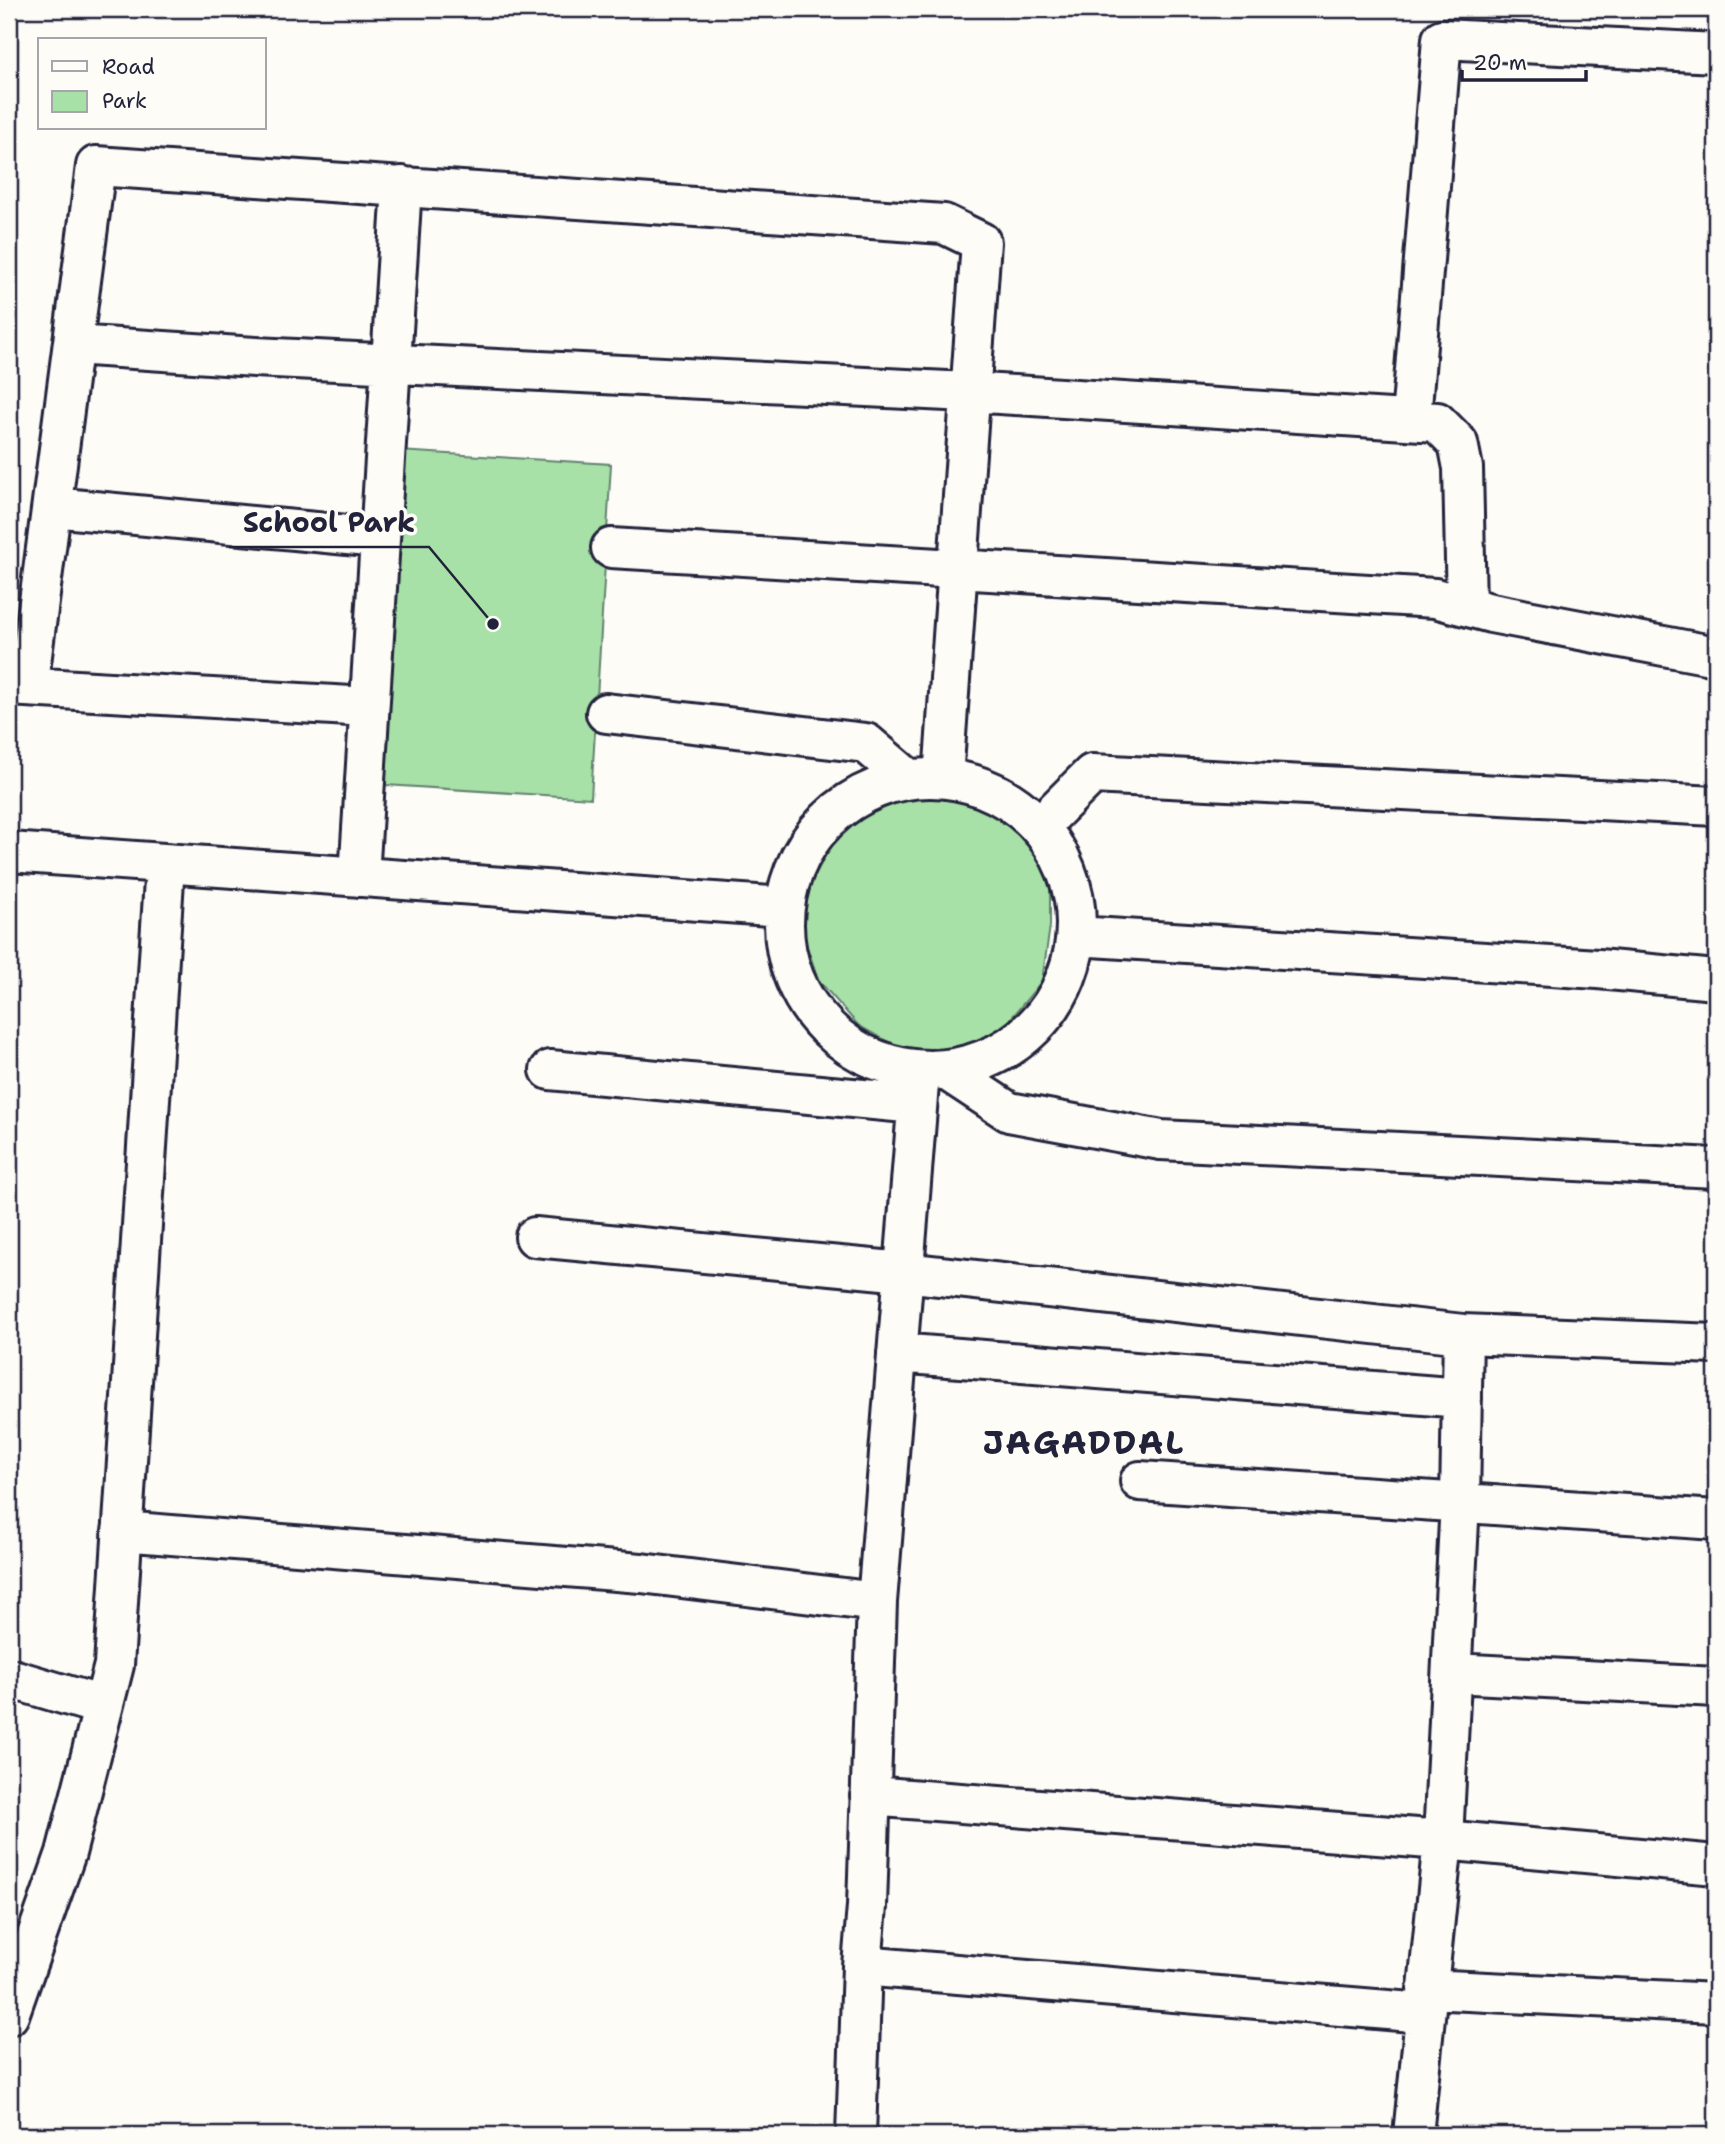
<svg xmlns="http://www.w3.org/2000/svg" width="1725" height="2144" font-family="'Shantell Sans',sans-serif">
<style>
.green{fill:#a7e1a7;stroke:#648271;stroke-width:2}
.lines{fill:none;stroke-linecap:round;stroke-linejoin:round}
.street-casing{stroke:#22223b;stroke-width:44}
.street{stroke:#fdfcf7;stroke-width:38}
.labels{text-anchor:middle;stroke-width:7;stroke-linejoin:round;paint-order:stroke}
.district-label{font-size:33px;font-weight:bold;letter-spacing:2px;fill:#22223b;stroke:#fdfcf7}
.leader{fill:none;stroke:#22223b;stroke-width:2.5}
.callout-dot{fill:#22223b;stroke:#fdfcf7;stroke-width:2.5}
.callout-label{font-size:28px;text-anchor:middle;font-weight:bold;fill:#22223b;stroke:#fdfcf7;stroke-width:7;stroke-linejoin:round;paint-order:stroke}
</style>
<rect width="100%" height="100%" fill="#fdfcf7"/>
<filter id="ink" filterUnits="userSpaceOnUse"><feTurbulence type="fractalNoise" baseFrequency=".0143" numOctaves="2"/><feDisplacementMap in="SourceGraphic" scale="14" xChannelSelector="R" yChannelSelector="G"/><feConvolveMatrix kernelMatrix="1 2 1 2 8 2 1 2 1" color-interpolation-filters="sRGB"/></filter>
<g filter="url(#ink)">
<path class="green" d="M 399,451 L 611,464 L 591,798 L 370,784 Z
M 946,793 L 991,813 L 1032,841 L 1050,882 L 1050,926 L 1042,981 L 1004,1027 L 953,1056 L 901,1049 L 858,1025 L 819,981 L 803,935 L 808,889 L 840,827 L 903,800 Z"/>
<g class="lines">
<defs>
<path id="street" d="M 73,345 L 255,357 L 968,392 L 1437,422 L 1458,443 L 1463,468 L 1466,606
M 1411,419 L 1442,39 L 1716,53
M 52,507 L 379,538
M 611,548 L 1435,598 L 1491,613 L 1716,656
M 9,686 L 368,707
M 28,686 L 96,166 L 944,224 L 981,242 L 943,778
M 606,713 L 866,743 L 907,778
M784 924a146 146 0 1 1 292 0a146 146 0 1 1-292 0Z
M 1040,826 L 1092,774 L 1716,806
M 9,852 L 784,907
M 359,877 L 402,186
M 1076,936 L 1598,969 L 1716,980
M 550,1070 L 917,1104
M 947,1071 L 1009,1112 L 1161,1140 L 1716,1168
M 535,1237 L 904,1272 L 1463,1334 L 1716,1344
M 897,1353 L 1462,1398
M 1140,1481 L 1716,1520
M 122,1531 L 641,1573 L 877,1602
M 1453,1673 L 1716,1687
M 9,1678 L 103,1706
M 870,1796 L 1443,1840 L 1716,1865
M 862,1966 L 1424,2013
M 1427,1989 L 1716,2003
M 9,2015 L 66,1853 L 114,1665 L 165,864
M 856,2135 L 862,1966 L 867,1906 L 877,1602 L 920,1072
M 1413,2135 L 1443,1840 L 1460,1501 L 1463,1334"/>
</defs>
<use href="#street" class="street-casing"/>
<use href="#street" class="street"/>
</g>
</g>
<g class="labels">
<g class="district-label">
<text x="1084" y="1454">JAGADDAL</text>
</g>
</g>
<path class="leader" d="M493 624L429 547H229"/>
<circle class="callout-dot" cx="493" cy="624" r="7"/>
<g class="callout-label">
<text x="329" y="532">School Park</text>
</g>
<rect width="1725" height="2144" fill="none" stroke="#fdfcf7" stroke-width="35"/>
<rect x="18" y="18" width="1690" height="2109" fill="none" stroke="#22223b" stroke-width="2.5" filter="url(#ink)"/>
<rect x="38" y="38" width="228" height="91" fill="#fdfcf7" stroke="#a5a5ac" stroke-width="2"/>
<rect x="52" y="61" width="35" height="10" fill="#fdfcf7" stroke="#a5a5ac" stroke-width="2"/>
<text x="102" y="74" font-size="21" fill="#22223b">Road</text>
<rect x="52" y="91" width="35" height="21" fill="#a7e1a7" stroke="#a5a5ac" stroke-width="2"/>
<text x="102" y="108" font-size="21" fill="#22223b">Park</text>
<path d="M1462 70v10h124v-10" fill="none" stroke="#22223b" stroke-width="3.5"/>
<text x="1473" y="70" font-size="21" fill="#22223b" stroke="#fdfcf7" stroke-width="5" paint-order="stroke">20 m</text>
</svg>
